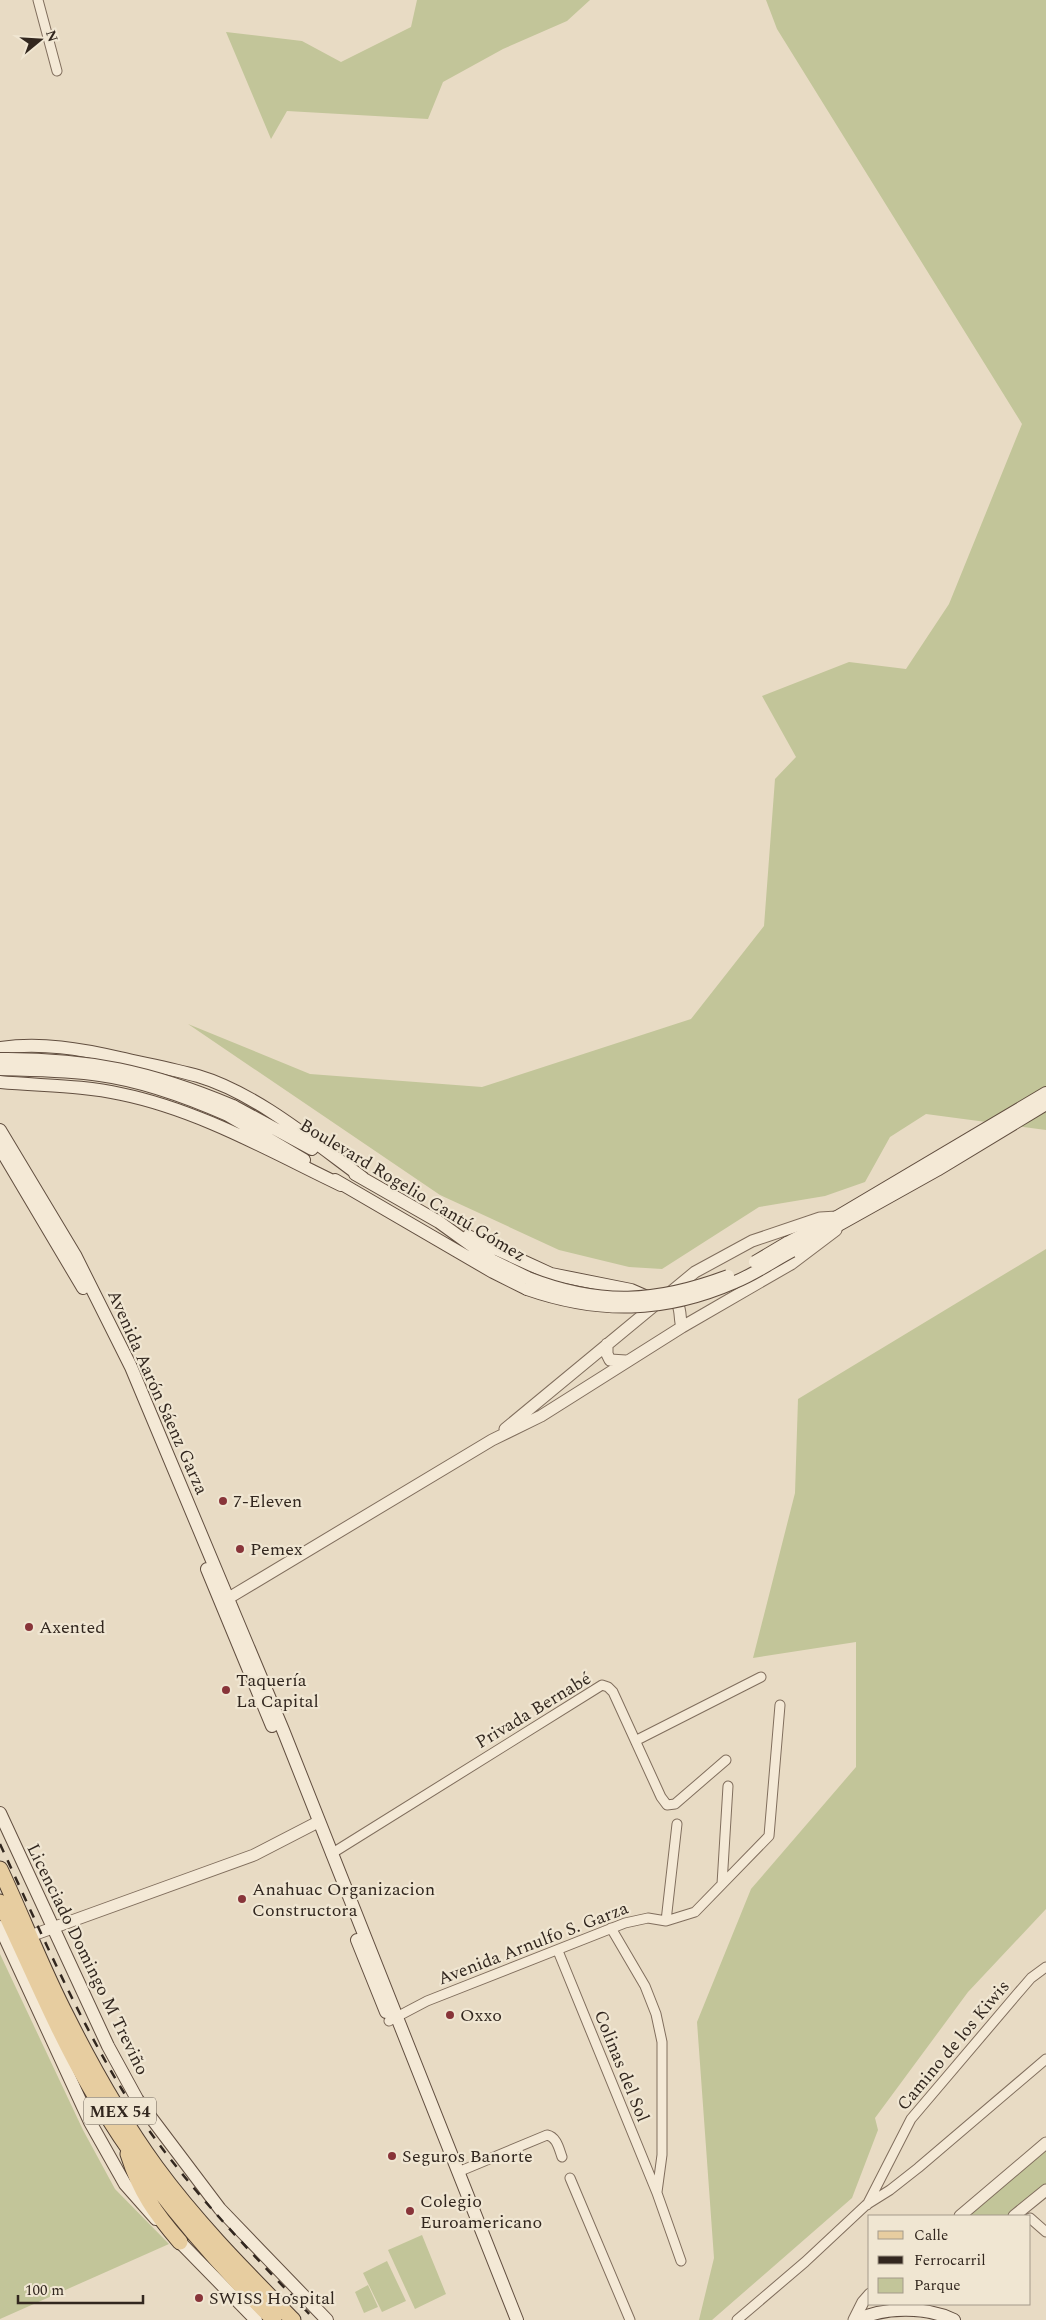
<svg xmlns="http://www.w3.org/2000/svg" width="1046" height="2320" font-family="Spectral,serif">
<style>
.green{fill:#c2c599}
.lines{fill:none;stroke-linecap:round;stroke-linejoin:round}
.minor-casing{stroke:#806e5d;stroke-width:11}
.tertiary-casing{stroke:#806e5d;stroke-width:13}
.secondary-casing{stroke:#624f40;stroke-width:14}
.primary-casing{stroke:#4e3d30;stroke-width:17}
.minor{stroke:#f4e9d6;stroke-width:9}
.tertiary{stroke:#f4e9d6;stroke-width:11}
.secondary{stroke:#f4e9d6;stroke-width:12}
.primary{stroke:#e7cda0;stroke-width:15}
.rail{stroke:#32271f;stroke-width:2.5;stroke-dasharray:9 9;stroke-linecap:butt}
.secondary-bridge-casing{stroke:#624f40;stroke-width:14;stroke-linecap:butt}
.secondary-bridge{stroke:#f4e9d6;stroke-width:12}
.poi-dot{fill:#883439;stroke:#f0e6d2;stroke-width:2}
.labels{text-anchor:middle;stroke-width:4.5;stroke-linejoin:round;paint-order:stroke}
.shield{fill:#f0e6d2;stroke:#6b6055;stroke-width:1}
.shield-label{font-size:16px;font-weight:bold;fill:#32271f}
.street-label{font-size:18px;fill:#32271f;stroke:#f0e6d2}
.poi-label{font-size:18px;fill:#32271f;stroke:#f0e6d2;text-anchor:start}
</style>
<rect width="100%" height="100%" fill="#e8dbc4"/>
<path class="green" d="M 417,0 L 590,0 L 567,21 L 503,49 L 443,82 L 428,119 L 287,111 L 271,139 L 226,32 L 302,41 L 341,62 L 411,27 Z
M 766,0 L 1046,0 L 1046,1130 L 926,1114 L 890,1137 L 865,1182 L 825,1196 L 759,1207 L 662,1269 L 629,1267 L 559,1250 L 440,1195 L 188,1024 L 310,1074 L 482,1087 L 691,1019 L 764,926 L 775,779 L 796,757 L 762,696 L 849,662 L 906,669 L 949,604 L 1022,424 L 777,29 Z
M 1046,1249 L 1046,1909 L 968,1992 L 875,2118 L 878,2130 L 852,2198 L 712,2320 L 699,2320 L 714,2258 L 697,2022 L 751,1889 L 856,1767 L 856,1642 L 753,1658 L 795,1493 L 798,1399 Z
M 0,1954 L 83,2130 L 115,2189 L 169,2244 L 0,2319 Z
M 1046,2149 L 1046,2184 L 1007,2216 L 965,2216 Z
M 422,2235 L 446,2294 L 415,2309 L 388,2250 Z
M 387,2261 L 406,2301 L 382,2312 L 363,2273 Z
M 368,2285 L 378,2307 L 364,2313 L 355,2292 Z"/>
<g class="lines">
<defs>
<path id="minor" d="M 38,0 L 57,71
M 637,1740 L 761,1677
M 331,1854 L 602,1685 L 608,1687 L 613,1692 L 661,1797 L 667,1805 L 675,1804 L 726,1760
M 722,1884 L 728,1786
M 666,1921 L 677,1824
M 611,1928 L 645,1986 L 656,2014 L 662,2042 L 662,2155 L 657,2192
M 558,1951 L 657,2193 L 681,2261
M 389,2021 L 427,2001 L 625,1923 L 648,1918 L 666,1921 L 695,1912 L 769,1836 L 780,1705
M 458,2172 L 547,2135 C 557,2137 559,2149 562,2157
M 570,2178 L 630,2320
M 867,2205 L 911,2119 L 1018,1993 L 1031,1978 L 1046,1967
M 1030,2218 L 1046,2232
M 737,2320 L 805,2262 L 866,2205 L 890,2190 L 918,2168 L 1046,2059"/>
<path id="tertiary" d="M 668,1298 C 684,1303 678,1315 682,1327
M 607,1344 L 607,1354 L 610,1360 L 626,1361
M 505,1429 L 695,1272 L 752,1241 L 820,1218 L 837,1217
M 222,1602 L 492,1440 L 541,1416 L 682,1327 L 791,1264 L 836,1230
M 22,1939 L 254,1855 L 318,1822
M 960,2216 L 1046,2143
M 1014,2216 L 1046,2190
M 854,2320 L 863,2302 L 870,2294"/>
<path id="secondary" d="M 0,1048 C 41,1042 81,1049 120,1058 C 146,1064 173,1069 198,1076 C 256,1093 315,1143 363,1178
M 0,1082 C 41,1086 81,1085 121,1094 C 199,1110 270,1151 341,1185
M 233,1106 L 312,1149
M 228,1115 L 304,1160
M 0,1130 L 75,1255 L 131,1367 L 283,1730 L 517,2320
M 0,1148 L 83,1288
M 355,1174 L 439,1222 L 493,1261 L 528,1278
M 335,1180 L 493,1272 L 527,1289
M 468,1236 L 551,1274 L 631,1290 L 647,1297
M 787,1243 L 837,1217 L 1046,1093
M 792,1251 L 937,1170 L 1046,1104
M 207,1569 L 272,1726
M 0,1813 L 108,2046 L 137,2099 L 220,2209 L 327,2320
M 0,1927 L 90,2122 L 125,2184 L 156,2219
M 357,1940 L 386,2012
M 174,2236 L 256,2320
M 856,2320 C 885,2307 925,2306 954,2320"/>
<path id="primary" d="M 0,1869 C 23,1918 42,1969 67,2017 C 93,2069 122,2120 156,2167 C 197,2223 245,2271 293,2320
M 0,1902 C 30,1964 56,2029 91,2089 C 140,2175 204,2250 274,2320
M 128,2154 C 140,2192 155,2213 180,2242"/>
</defs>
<use href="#minor" class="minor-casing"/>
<use href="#tertiary" class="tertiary-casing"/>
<use href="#secondary" class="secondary-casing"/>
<use href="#primary" class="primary-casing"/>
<use href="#minor" class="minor"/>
<use href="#tertiary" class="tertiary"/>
<use href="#secondary" class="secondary"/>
<use href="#primary" class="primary"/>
<path class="rail" d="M 0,1844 C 41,1932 79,2022 131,2104 C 183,2184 250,2251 315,2320"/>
<defs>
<path id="secondary-bridge" d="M 0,1059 C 88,1058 152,1072 233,1106
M 0,1069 C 33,1070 67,1070 100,1075 C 144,1081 187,1097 228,1115
M 755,1262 L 787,1243
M 528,1278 C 600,1306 656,1303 728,1276
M 527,1289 C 599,1314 664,1313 735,1282 C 755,1274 773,1261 792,1251"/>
</defs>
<use href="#secondary-bridge" class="secondary-bridge-casing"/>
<use href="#secondary-bridge" class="secondary-bridge"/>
</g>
<g class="poi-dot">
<circle cx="223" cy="1501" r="5"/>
<circle cx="240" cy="1549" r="5"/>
<circle cx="29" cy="1627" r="5"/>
<circle cx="226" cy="1690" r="5"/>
<circle cx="242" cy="1899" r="5"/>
<circle cx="450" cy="2015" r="5"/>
<circle cx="392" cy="2156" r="5"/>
<circle cx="410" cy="2211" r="5"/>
<circle cx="199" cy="2298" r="5"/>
</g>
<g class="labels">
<rect class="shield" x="84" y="2097.5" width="72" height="27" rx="4"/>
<g class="shield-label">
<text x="120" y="2117">MEX 54</text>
</g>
<g class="street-label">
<text transform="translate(413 1190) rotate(31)" y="6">Boulevard Rogelio Cantú Gómez</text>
<text transform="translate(158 1392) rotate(66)" y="6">Avenida Aarón Sáenz Garza</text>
<text transform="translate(533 1710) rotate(-31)" y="6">Privada Bernabé</text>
<text transform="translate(533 1943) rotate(-21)" y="6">Avenida Arnulfo S. Garza</text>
<text transform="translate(88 1959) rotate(64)" y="6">Licenciado Domingo M Treviño</text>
<text transform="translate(953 2045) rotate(-50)" y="6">Camino de los Kiwis</text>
<text transform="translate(622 2066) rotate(68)" y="6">Colinas del Sol</text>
</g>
<g class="poi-label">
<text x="233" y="1507">7-Eleven</text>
<text x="250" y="1555">Pemex</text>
<text x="39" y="1633">Axented</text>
<text x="236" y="1686">Taquería<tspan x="236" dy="21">La Capital</tspan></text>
<text x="252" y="1895">Anahuac Organizacion<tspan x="252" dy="21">Constructora</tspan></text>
<text x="460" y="2021">Oxxo</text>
<text x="402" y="2162">Seguros Banorte</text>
<text x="420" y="2207">Colegio<tspan x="420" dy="21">Euroamericano</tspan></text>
<text x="209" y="2304">SWISS Hospital</text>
</g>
</g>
<rect x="868" y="2215" width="162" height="90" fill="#f0e6d2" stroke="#a49a8a"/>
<rect x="878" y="2231" width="25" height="8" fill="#e7cda0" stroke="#a49a8a"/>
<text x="914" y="2240" font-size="15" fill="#32271f">Calle</text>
<rect x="878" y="2256" width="25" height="8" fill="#32271f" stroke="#a49a8a"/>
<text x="914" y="2265" font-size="15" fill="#32271f">Ferrocarril</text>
<rect x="878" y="2278" width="25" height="15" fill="#c2c599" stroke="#a49a8a"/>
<text x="914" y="2290" font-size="15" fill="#32271f">Parque</text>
<g transform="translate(40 40) rotate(72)" stroke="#f0e6d2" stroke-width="4" paint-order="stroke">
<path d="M0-4L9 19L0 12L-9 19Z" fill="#32271f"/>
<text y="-8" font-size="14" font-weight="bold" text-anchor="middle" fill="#32271f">N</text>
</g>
<path d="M18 2295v8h125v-8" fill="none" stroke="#32271f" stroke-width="2.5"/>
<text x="25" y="2295" font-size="15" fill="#32271f" stroke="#f0e6d2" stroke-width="4" paint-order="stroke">100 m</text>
</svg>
